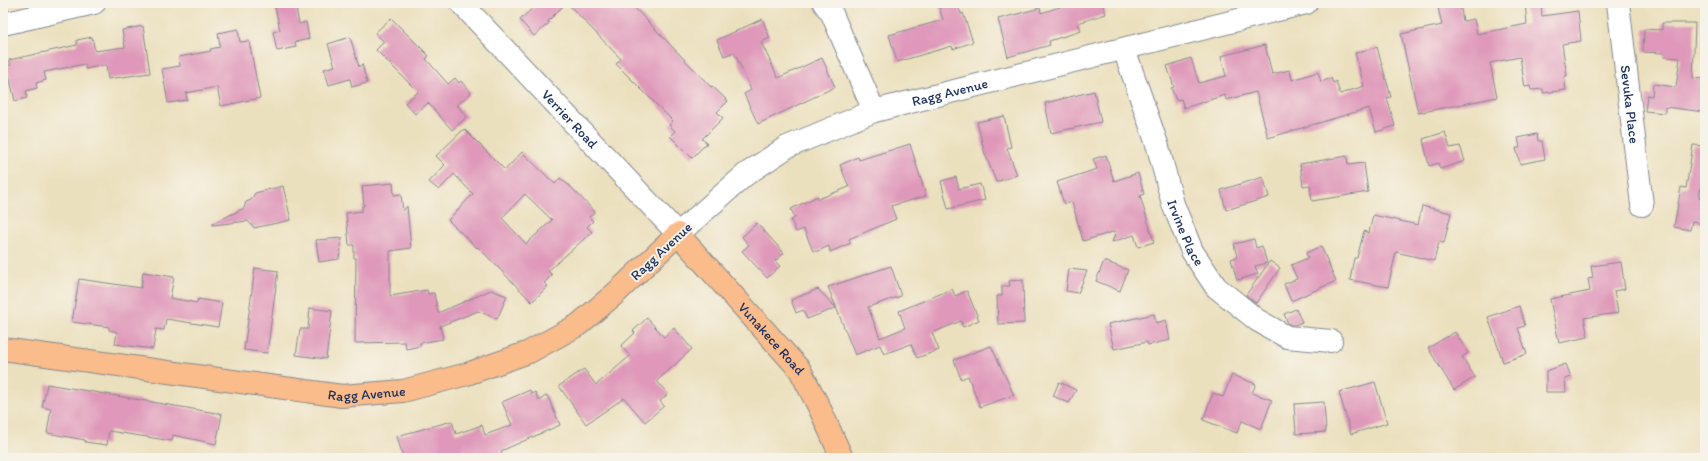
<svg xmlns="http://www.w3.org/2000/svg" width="1708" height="461" font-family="Itim,sans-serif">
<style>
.building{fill:#df98ba;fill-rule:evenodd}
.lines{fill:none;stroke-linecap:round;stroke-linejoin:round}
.minor-casing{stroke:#83888e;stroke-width:24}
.major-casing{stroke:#83888e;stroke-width:24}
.minor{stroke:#fff;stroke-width:22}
.major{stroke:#f9bc8a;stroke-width:22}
.labels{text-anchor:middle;stroke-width:4;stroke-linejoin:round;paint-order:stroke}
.street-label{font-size:14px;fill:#1b2f5e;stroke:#f7f3e8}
</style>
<rect width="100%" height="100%" fill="#f7f3e8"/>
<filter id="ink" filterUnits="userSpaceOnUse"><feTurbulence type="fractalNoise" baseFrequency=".025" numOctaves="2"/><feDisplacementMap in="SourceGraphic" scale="8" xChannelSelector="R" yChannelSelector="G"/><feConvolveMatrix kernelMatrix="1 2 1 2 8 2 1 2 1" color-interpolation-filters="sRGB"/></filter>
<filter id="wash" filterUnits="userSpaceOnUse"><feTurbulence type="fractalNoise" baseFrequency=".012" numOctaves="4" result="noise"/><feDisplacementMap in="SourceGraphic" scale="16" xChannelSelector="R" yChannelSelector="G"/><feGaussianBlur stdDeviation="0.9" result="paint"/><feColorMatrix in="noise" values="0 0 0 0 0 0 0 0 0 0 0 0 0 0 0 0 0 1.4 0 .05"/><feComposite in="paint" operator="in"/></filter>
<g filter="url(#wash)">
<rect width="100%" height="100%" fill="#ebe0be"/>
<g id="blocks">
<path class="building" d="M 295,3 L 299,24 L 306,22 L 309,39 L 295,42 L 296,47 L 277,51 L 273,32 L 280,30 L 275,7 Z
M 538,3 L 566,3 L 548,21 L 549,23 L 534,36 L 520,20 Z
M 567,3 L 630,3 L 711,87 L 712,86 L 728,101 L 717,112 L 723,118 L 702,139 L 707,143 L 692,158 L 670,136 L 675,131 L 669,125 L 673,121 L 616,64 L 621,59 Z
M 938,3 L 957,3 L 961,14 L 963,13 L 973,42 L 953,49 L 952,46 L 897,62 L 889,35 L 943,20 Z
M 1072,3 L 1102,3 L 1106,14 L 1078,23 L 1081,31 L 1049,41 L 1050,45 L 1008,57 L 998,19 L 1040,8 L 1041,13 Z
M 1437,3 L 1460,3 L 1463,21 L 1474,19 L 1477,34 L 1527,24 L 1525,3 L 1541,3 L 1542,16 L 1578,11 L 1581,41 L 1562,44 L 1567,76 L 1564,76 L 1566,90 L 1543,93 L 1543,89 L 1531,90 L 1530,86 L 1525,87 L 1520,57 L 1490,63 L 1497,97 L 1418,113 L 1401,34 L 1442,25 Z
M 391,18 L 429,56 L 426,59 L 448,84 L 455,78 L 459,83 L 461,81 L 471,93 L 457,105 L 467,117 L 452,130 L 428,103 L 415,114 L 405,103 L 418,92 L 376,50 L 384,42 L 375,33 Z
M 762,19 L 770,38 L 761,42 L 778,78 L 822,58 L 835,87 L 758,124 L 744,94 L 751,90 L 734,52 L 724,56 L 717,40 Z
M 1662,23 L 1695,23 L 1693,78 L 1705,79 L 1705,112 L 1665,107 L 1665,113 L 1645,111 L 1647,95 L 1652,96 L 1653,84 L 1676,87 L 1680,58 L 1664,57 L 1664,53 L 1643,52 L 1644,29 L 1662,30 Z
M 143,26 L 150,73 L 108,79 L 106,65 L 85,69 L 85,64 L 44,72 L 46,80 L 36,83 L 37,88 L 26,91 L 27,98 L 15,101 L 7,66 L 11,65 L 9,60 L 77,45 L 77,40 L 92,37 L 95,51 L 125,47 L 122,30 Z
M 238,29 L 240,42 L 249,41 L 260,98 L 221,106 L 217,87 L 186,93 L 187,100 L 168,103 L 162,69 L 180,66 L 179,57 L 211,51 L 210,49 L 220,47 L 218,33 Z
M 350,37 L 359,67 L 362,64 L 367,83 L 352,87 L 350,79 L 329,85 L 324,69 L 335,66 L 328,44 Z
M 1265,45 L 1272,74 L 1290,70 L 1292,80 L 1318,72 L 1321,82 L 1331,78 L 1333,83 L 1336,81 L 1340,94 L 1364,86 L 1355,53 L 1377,47 L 1391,97 L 1387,98 L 1395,126 L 1376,132 L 1369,108 L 1268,138 L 1256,92 L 1226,100 L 1225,95 L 1184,108 L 1181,99 L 1176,100 L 1171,88 L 1174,87 L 1167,66 L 1191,58 L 1199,83 L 1226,76 L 1221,56 Z
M 1094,91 L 1101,122 L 1051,133 L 1045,103 Z
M 1004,116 L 1011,147 L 1007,148 L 1017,175 L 996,182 L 985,154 L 977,122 Z
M 464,129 L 505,170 L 522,152 L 555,184 L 560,178 L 572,188 L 595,212 L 589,217 L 593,221 L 587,227 L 592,232 L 548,271 L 552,275 L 544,283 L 548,286 L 532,302 L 478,247 L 477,248 L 448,220 L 473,194 L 454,174 L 439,190 L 429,182 L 445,165 L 436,156 ZM 525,194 L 552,220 L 526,244 L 502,218 Z
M 1445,132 L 1450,148 L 1460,146 L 1465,161 L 1440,169 L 1438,163 L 1429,166 L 1423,139 Z
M 1537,134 L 1538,141 L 1542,141 L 1545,159 L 1520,164 L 1516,148 L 1520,148 L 1518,138 Z
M 910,144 L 926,196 L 891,206 L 896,219 L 849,239 L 851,243 L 830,252 L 829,246 L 818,251 L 813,251 L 804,229 L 796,232 L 791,220 L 795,218 L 791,209 L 818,196 L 818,199 L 849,187 L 840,165 L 858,157 L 859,160 Z
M 1693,145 L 1705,146 L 1705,164 L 1699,198 L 1705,199 L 1705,224 L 1692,222 L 1690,230 L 1674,227 L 1681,187 L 1686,188 Z
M 1106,155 L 1114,181 L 1138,173 L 1144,194 L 1140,196 L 1154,242 L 1138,247 L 1134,235 L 1112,242 L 1116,231 L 1083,241 L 1072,202 L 1064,204 L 1057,182 L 1097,169 L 1093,159 Z
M 1347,156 L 1348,165 L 1364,163 L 1368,192 L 1312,201 L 1310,185 L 1303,186 L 1300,164 Z
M 956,177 L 959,189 L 980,184 L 985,200 L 948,209 L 941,181 Z
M 1263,177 L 1269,197 L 1226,210 L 1221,190 Z
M 393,183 L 394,195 L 401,194 L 403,211 L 407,206 L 411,248 L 390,251 L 390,296 L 427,290 L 428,294 L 434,293 L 438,313 L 491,290 L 507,296 L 497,319 L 478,311 L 440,326 L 443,339 L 420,343 L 420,346 L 406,349 L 405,342 L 355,343 L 356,258 L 354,258 L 354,245 L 349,245 L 346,213 L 362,211 L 362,206 L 364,206 L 362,186 Z
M 283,186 L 291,220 L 254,228 L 248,221 L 213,225 L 212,224 L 244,208 L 246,202 L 251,200 L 255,193 Z
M 1422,206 L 1451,213 L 1444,243 L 1439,242 L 1434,261 L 1396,252 L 1388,287 L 1350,280 L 1354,258 L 1357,258 L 1364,231 L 1369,233 L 1373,215 L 1418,225 Z
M 757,223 L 784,253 L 775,261 L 780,266 L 767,278 L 742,251 L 749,245 L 742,237 Z
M 342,238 L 339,259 L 319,262 L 316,240 Z
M 1254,239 L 1256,248 L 1262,246 L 1267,263 L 1255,266 L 1258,274 L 1237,280 L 1231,259 L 1237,257 L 1234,244 Z
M 1321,246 L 1336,281 L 1291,301 L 1284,284 L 1297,279 L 1291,265 L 1308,258 L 1306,253 Z
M 1104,261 L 1128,270 L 1120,291 L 1096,281 Z
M 1270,261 L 1280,268 L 1256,303 L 1246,295 Z
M 1621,262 L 1625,289 L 1614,291 L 1618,313 L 1584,318 L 1588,337 L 1559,343 L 1550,299 L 1590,291 L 1588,279 L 1593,278 L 1591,266 Z
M 891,266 L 901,296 L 868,307 L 880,338 L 905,328 L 899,311 L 952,289 L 955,296 L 967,291 L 979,320 L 963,327 L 961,321 L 932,333 L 939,350 L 917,358 L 911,344 L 884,354 L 880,345 L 855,355 L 828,287 Z
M 255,268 L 278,271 L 267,353 L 244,350 Z
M 1069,269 L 1087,271 L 1078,293 L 1066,291 Z
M 143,272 L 174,277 L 170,298 L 197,303 L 198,299 L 222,303 L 218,327 L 166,319 L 164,330 L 156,329 L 153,349 L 115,344 L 117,332 L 109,330 L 109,327 L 72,322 L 79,279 L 141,288 Z
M 1023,280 L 1024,323 L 998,324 L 997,296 L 1002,296 L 1002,286 L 1010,286 L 1009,281 Z
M 818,289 L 836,308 L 807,319 L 803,310 L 796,313 L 791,300 Z
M 1519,306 L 1525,326 L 1518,328 L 1527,354 L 1503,362 L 1488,317 Z
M 310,308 L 332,311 L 326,359 L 296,355 L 300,329 L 308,329 Z
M 1296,309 L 1302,322 L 1295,325 L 1291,325 L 1288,323 L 1284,314 Z
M 1154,314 L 1156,323 L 1166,320 L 1170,340 L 1148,345 L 1147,342 L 1114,349 L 1108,324 Z
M 647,318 L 664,337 L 674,328 L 692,349 L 657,381 L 668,394 L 660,401 L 664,406 L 645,422 L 624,398 L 586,424 L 559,386 L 584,369 L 596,385 L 630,356 L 621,346 L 635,333 L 633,331 Z
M 1455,332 L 1468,353 L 1462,357 L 1475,377 L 1454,390 L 1428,348 Z
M 991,346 L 1014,395 L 980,407 L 968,376 L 961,379 L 954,360 Z
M 1566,364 L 1571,377 L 1565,379 L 1566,392 L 1546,392 L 1546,371 Z
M 1232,375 L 1256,384 L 1252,393 L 1272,400 L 1261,429 L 1242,421 L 1237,433 L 1203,420 L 1213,393 L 1223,397 Z
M 1059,382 L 1076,390 L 1069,403 L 1053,396 Z
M 1375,382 L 1387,423 L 1351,434 L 1339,392 Z
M 47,384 L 222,414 L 216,444 L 173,435 L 172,441 L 109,431 L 107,445 L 85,442 L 85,440 L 47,433 L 51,409 L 42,407 Z
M 530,390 L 531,394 L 535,392 L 539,401 L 547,395 L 560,425 L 501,451 L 503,458 L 403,458 L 397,436 L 452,421 L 456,434 L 482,425 L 485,435 L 512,425 L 502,402 Z
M 1324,402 L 1326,432 L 1296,434 L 1294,404 Z"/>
</g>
</g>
<g filter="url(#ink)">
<use href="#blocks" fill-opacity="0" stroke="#83888e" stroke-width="1"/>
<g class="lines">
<defs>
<g id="minor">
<path id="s1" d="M 461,3 L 678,234 L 745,175 L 787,147 L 874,111 L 1306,3"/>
<path d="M 824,3 L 832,14 L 874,111"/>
<path id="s2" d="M 1618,3 L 1642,205"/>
<path d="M 3,24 L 94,3"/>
<path id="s3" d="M 1124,49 L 1158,147 L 1173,204 L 1192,251 L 1216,287 L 1257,320 L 1287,337 L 1331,341"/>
</g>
<g id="major">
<path id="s4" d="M 3,349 L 342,396 L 403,391 L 467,374 L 529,352 L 578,325 L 616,293 L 678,234 L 800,370 L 820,409 L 842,458"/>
</g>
</defs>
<use href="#minor" class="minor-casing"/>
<use href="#major" class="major-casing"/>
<use href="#minor" class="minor"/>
<use href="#major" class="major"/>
</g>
</g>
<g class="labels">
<g class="street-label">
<text dy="5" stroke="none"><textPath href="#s1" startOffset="629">Ragg Avenue</textPath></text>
<text dy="5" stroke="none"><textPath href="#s2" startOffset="102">Sevuka Place</textPath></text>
<text dy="5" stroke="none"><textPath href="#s1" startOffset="159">Verrier Road</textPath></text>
<text dy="5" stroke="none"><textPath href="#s3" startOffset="194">Irvine Place</textPath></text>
<text transform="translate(661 251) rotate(-43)" y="5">Ragg Avenue</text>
<text dy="5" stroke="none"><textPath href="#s4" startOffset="867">Vunakece Road</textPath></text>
<text dy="5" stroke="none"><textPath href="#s4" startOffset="367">Ragg Avenue</textPath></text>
</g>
</g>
<rect width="1708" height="461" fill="none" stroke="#f7f3e8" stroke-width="16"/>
</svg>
